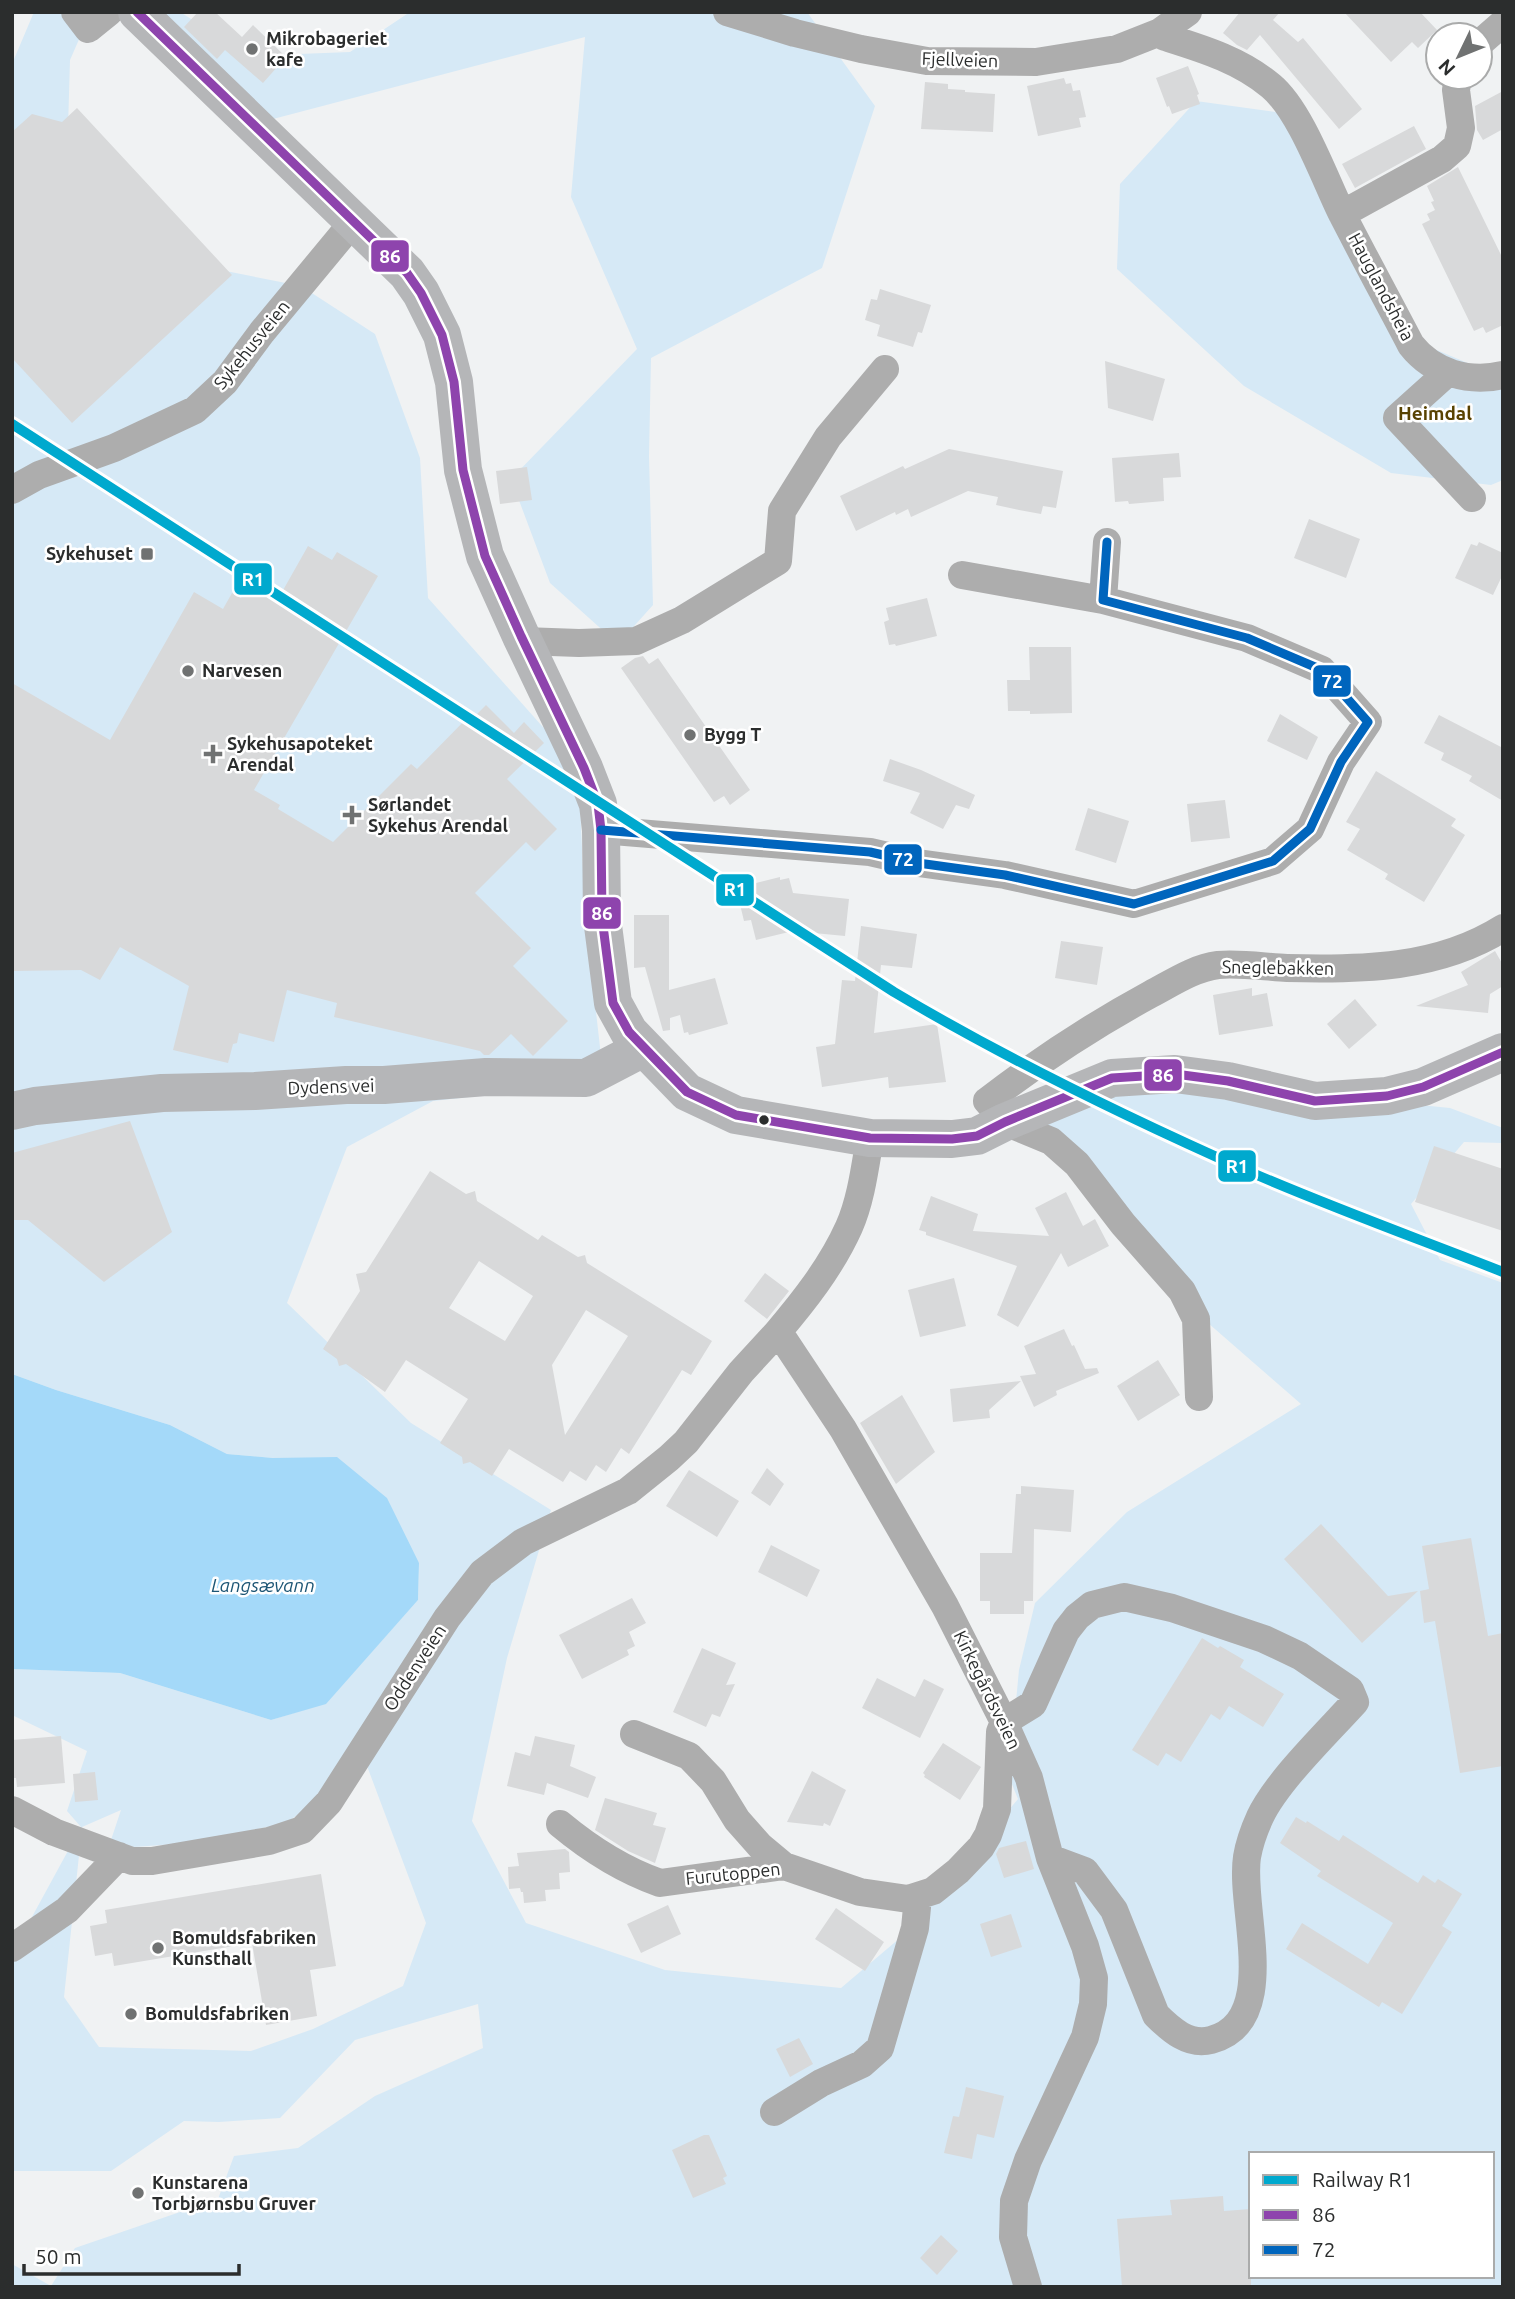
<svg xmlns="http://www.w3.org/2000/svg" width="1515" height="2299" font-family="Ubuntu,sans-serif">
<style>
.green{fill:#d6e9f6;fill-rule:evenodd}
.water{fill:#a4d9f9}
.building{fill:#d8d9da;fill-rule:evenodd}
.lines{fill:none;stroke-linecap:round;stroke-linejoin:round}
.street{stroke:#adadad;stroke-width:28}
.secondary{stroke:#b5b6b8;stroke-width:38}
.bus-1-casing{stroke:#fff;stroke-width:14}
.bus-2-casing{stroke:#fff;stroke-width:14}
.bus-1{stroke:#8e44ad;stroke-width:9}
.bus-2{stroke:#0065bd;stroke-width:9}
.rail-1-casing{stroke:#fff;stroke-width:16}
.rail-1{stroke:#00a9ce;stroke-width:10}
.poi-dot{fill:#707272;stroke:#fff;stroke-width:2.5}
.bus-dot{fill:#2b2d2d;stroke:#fff;stroke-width:2.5}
.labels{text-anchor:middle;stroke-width:5;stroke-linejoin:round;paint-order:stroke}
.poi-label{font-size:18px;font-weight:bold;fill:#2b2d2d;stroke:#fff;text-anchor:start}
.street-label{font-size:18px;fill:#2b2d2d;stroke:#fff}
.neighbourhood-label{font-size:19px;font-weight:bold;fill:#584201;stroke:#fff}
.water-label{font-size:19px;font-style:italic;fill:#1d5675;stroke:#fff}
.line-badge{stroke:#fff;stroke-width:2.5}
.badge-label{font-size:19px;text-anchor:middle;font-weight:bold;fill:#fff}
</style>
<rect width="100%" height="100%" fill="#f0f2f3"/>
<path class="green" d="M 34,12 L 91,12 L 70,60 L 67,163 L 140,254 L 301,286 L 375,334 L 420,458 L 428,598 L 542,726 L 578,758 L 585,916 L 604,1082 L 433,1101 L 347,1147 L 287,1303 L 411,1423 L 551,1510 L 507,1658 L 472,1821 L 526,1923 L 665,1970 L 841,1988 L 907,1932 L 1018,1799 L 996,1745 L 1015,1712 L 1019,1670 L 1035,1603 L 1127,1512 L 1301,1404 L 1200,1316 L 1042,1126 L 1113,1095 L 1280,1091 L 1450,1108 L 1503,1128 L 1503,1143 L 1464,1142 L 1411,1204 L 1440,1260 L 1503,1283 L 1503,2287 L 12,2287 L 12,2264 L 51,2286 L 75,2248 L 218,2199 L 234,2156 L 298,2148 L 375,2096 L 483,2048 L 478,2004 L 355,2040 L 280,2118 L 219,2122 L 184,2121 L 111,2171 L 12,2171 L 12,1934 L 27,1926 L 81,1827 L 67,1811 L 87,1751 L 12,1715 L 12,1669 L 120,1673 L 271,1720 L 326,1703 L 418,1600 L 419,1563 L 273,1458 L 227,1454 L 170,1425 L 56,1390 L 12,1374 L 12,64 ZM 367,1766 L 426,1923 L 403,1986 L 313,2029 L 251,2051 L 99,2047 L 64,1997 L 82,1827 L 121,1810 L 111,1840 L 134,1847 L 190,1843 L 286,1823 ZM 1251,2154 L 1492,2154 L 1492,2276 L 1251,2276 Z
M 135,12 L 180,12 L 250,56 L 350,52 L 410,12 L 807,12 L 875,106 L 822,268 L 651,358 L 649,456 L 653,605 L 618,644 L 550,583 L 511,479 L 637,349 L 571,197 L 585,37 L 235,129 Z
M 1196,101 L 1311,117 L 1413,340 L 1503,378 L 1503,480 L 1491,485 L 1391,473 L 1244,386 L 1117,269 L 1120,184 Z"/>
<path class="water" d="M 12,1374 L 56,1390 L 170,1425 L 227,1454 L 273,1458 L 337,1457 L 387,1498 L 419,1563 L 418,1600 L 326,1704 L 271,1720 L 120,1673 L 12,1669 Z"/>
<path class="building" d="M 198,12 L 215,12 L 242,37 L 253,25 L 286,57 L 263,83 L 225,50 L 217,59 L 184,27 Z
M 1240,12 L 1280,12 L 1273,20 L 1298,42 L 1303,38 L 1362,109 L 1339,129 L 1260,35 L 1247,50 L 1237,45 L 1223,33 Z
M 1344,12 L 1420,12 L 1437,30 L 1418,48 L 1412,42 L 1391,62 Z
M 1188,66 L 1199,94 L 1197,95 L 1200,104 L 1172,114 L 1169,106 L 1167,107 L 1156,78 Z
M 1064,78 L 1066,84 L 1071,83 L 1073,91 L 1080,90 L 1086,117 L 1079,118 L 1081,127 L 1038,136 L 1027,86 Z
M 925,82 L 948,84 L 948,89 L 965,90 L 965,92 L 995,94 L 993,132 L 921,129 Z
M 1503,91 L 1503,129 L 1483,140 L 1477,130 L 1475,106 Z
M 77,108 L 232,275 L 72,423 L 12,358 L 12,132 L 32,114 L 62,122 Z
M 1414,126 L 1426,149 L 1355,188 L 1342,164 Z
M 1458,167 L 1503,259 L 1503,325 L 1486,333 L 1483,327 L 1474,331 L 1422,224 L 1430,220 L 1427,214 L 1435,210 L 1431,202 L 1434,201 L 1427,186 Z
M 880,289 L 931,305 L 922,333 L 918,332 L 913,347 L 877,336 L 880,325 L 865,320 L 871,299 L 877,300 Z
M 1105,361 L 1165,379 L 1153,421 L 1108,408 Z
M 949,449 L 1063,471 L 1056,508 L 1043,506 L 1041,514 L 1019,510 L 996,505 L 998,497 L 968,491 L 911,517 L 908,509 L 896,515 L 895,512 L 856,531 L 840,496 L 903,466 L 905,469 Z
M 1179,453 L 1181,477 L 1163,478 L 1164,501 L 1129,504 L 1128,501 L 1115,502 L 1112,458 Z
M 527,467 L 532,500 L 500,504 L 496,471 Z
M 1309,519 L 1360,539 L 1346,578 L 1294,558 Z
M 1479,542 L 1503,553 L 1503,574 L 1493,595 L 1455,578 L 1471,544 L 1477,546 Z
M 308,546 L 332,560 L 337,552 L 378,576 L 254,790 L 280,805 L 278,809 L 333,842 L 411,764 L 417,769 L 472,713 L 475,716 L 486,705 L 514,733 L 524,722 L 544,743 L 507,779 L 557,829 L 535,851 L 526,842 L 475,893 L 531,948 L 513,966 L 568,1021 L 533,1056 L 511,1034 L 489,1055 L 484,1055 L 480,1051 L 334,1017 L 337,1003 L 287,990 L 274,1042 L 239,1033 L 237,1043 L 233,1044 L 228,1063 L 173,1050 L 189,986 L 120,947 L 100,980 L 81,970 L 12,971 L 12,683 L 110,740 L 194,592 L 223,609 L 232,593 L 241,598 L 253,576 L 282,592 Z
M 927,598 L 937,636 L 896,646 L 895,644 L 889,645 L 884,622 L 889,620 L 886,608 Z
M 1029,647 L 1071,647 L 1072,713 L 1030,714 L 1030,711 L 1008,711 L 1007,680 L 1030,680 Z
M 643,656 L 649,664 L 658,658 L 750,790 L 730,805 L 724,796 L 714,802 L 621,668 L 635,658 Z
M 1280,714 L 1318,737 L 1307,760 L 1267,741 Z
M 1439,715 L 1503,748 L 1503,801 L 1469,781 L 1472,776 L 1441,760 L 1444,753 L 1424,743 Z
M 890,759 L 921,770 L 975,795 L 969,809 L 956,805 L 943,829 L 910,813 L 920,793 L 883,781 Z
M 1376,771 L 1456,819 L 1451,826 L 1465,835 L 1424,902 L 1385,879 L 1388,874 L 1347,850 L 1360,829 L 1346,822 Z
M 1225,800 L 1230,838 L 1191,842 L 1187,804 Z
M 1088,808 L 1129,821 L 1116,863 L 1075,850 Z
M 780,877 L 780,880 L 789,878 L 793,893 L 849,899 L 845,936 L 793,931 L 756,940 L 751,920 L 744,921 L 736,888 Z
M 634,915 L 669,915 L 669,990 L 715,978 L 728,1024 L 689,1035 L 688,1032 L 684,1033 L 680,1015 L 670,1018 L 670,1030 L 663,1031 L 645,967 L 634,968 Z
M 861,926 L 917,934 L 912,968 L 881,965 L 874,1033 L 937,1024 L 946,1082 L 889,1088 L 888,1077 L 822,1087 L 816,1047 L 835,1044 L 842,980 L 855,981 Z
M 1061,941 L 1103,947 L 1097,985 L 1055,978 Z
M 1495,951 L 1503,965 L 1503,986 L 1490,994 L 1488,1013 L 1416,1006 L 1468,985 L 1461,972 Z
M 1252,988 L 1252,996 L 1267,993 L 1273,1026 L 1219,1035 L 1213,995 Z
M 1355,999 L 1377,1025 L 1349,1049 L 1327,1024 Z
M 130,1121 L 172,1232 L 104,1282 L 28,1220 L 12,1220 L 12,1153 Z
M 1434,1146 L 1503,1169 L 1503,1231 L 1415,1202 Z
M 430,1171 L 466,1194 L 475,1191 L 477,1201 L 538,1240 L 542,1235 L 578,1257 L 585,1255 L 587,1263 L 712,1341 L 691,1375 L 682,1370 L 629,1454 L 621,1448 L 606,1472 L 596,1465 L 586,1481 L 570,1471 L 563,1482 L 509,1449 L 492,1476 L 470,1462 L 463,1464 L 462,1457 L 440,1443 L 468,1399 L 406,1360 L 385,1392 L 346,1364 L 339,1366 L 337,1359 L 323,1349 L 360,1291 L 356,1274 L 366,1272 ZM 479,1261 L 533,1296 L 505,1341 L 449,1308 ZM 586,1310 L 628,1336 L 565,1435 L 552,1365 Z
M 1066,1192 L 1083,1226 L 1095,1219 L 1109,1246 L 1068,1267 L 1061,1253 L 1018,1327 L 997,1315 L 1017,1266 L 926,1235 L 926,1232 L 919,1230 L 931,1196 L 978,1214 L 973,1231 L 1049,1236 L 1035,1208 Z
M 765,1273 L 789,1291 L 767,1319 L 744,1301 Z
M 954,1278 L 966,1326 L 920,1337 L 908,1290 Z
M 1064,1329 L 1072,1346 L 1074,1345 L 1085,1369 L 1097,1368 L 1099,1373 L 1056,1391 L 1057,1395 L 1034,1407 L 1020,1376 L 1036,1374 L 1024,1346 Z
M 1158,1360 L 1180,1395 L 1138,1421 L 1117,1386 Z
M 1021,1381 L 989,1410 L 990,1418 L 953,1422 L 950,1389 Z
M 902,1395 L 935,1452 L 896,1484 L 860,1423 Z
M 767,1468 L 784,1484 L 770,1506 L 751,1493 Z
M 689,1470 L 739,1501 L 717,1537 L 666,1506 Z
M 1021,1486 L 1074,1490 L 1071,1532 L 1034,1529 L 1033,1601 L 1024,1601 L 1024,1614 L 990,1614 L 990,1601 L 980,1601 L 980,1553 L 1012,1553 L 1016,1494 L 1021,1494 Z
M 1321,1524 L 1388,1596 L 1418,1591 L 1362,1643 L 1284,1559 Z
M 1471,1538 L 1488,1636 L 1503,1633 L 1503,1766 L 1460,1773 L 1435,1621 L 1424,1623 L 1420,1591 L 1429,1589 L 1422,1546 Z
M 771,1545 L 820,1570 L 807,1597 L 758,1572 Z
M 632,1598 L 646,1623 L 629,1632 L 635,1646 L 627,1650 L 629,1655 L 582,1679 L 559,1635 Z
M 1202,1638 L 1218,1648 L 1220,1646 L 1244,1660 L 1240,1667 L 1284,1694 L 1263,1727 L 1229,1706 L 1220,1720 L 1211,1714 L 1181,1762 L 1166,1753 L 1158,1766 L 1132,1750 Z
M 702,1648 L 736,1663 L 726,1685 L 735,1684 L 720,1717 L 712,1714 L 706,1727 L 673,1712 Z
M 877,1678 L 915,1697 L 924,1679 L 944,1689 L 920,1738 L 862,1708 Z
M 61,1736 L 65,1783 L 17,1787 L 16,1778 L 12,1778 L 12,1740 Z
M 535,1736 L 575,1745 L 570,1766 L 596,1777 L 588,1798 L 547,1783 L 544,1795 L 507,1786 L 515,1752 L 530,1756 Z
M 943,1743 L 981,1767 L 960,1800 L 924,1777 L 925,1775 L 923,1773 Z
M 812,1771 L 846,1790 L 830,1826 L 824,1823 L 823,1826 L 787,1822 Z
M 95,1772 L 98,1800 L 75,1802 L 73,1774 Z
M 605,1798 L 657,1813 L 653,1825 L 666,1828 L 655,1863 L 628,1851 L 595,1830 Z
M 1296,1817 L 1306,1823 L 1307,1821 L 1339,1841 L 1343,1835 L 1418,1883 L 1423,1875 L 1435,1883 L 1438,1879 L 1462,1894 L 1442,1926 L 1452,1932 L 1402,2014 L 1382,2002 L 1379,2007 L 1286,1949 L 1302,1923 L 1368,1964 L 1393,1923 L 1317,1876 L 1321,1871 L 1280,1843 Z
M 1026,1841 L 1034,1869 L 1004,1878 L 996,1854 L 999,1848 Z
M 565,1849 L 569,1852 L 570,1872 L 559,1873 L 560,1889 L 545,1890 L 546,1901 L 524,1903 L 523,1892 L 521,1892 L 520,1888 L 509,1889 L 508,1867 L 519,1866 L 517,1853 Z
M 321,1874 L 336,1966 L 310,1970 L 317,2016 L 266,2025 L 252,1943 L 114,1966 L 112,1953 L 95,1956 L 90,1926 L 107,1923 L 105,1910 Z
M 668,1905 L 681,1934 L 641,1953 L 627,1924 Z
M 836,1908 L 884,1942 L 865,1971 L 815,1939 Z
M 1011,1914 L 1022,1947 L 991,1957 L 980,1924 Z
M 799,2038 L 813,2064 L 790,2077 L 776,2049 Z
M 966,2087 L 1004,2096 L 994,2138 L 977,2134 L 972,2159 L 944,2153 L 953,2116 L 959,2117 Z
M 704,2135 L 709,2135 L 727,2176 L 723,2178 L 726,2184 L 693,2198 L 672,2150 Z
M 1223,2196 L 1224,2211 L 1251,2209 L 1251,2287 L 1122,2287 L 1117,2219 L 1172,2215 L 1170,2200 Z
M 941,2235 L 958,2251 L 937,2275 L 920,2258 Z"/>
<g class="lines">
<path class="street" d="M 75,12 L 88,29 L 109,12
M 727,12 L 795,33 L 861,49 L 927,61 L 1036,62 L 1117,49 L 1160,32 L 1188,12
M 1160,32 L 1165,37 C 1203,49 1240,60 1271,86 C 1300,110 1324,177 1341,212 C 1364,257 1388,301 1411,345 C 1433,373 1469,383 1503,375
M 1480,43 L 1503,23
M 1342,214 L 1442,159 L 1457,146 L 1461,128 L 1456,90 L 1458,77
M 1447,373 L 1397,418 L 1472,498
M 12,490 L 39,475 L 114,448 L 195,410 L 225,382 L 262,332 L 354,221
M 962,575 L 1103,600
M 523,641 L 579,643 L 636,641 L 682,620 L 778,561 L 782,511 L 828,437 L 885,369
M 601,830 L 870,852 L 918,863 L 1005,875 L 1134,904 L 1273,861 L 1310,829 L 1341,762 L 1368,722 L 1322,670 L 1247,638 L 1103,600 L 1107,542
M 870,1138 C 865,1167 861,1200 849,1227 C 831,1267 804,1301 776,1334 L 784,1340 L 843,1429 L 945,1606 L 1004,1722 L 1029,1778 L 1050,1858 L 1085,1946 L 1094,1978 L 1093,2004 L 1085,2037 L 1028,2160 L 1014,2201 L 1013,2237 L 1028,2287
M 1199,1397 L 1196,1319 L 1182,1291 L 1123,1224 L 1077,1164 L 1051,1141 L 1005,1122 L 987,1101 C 1039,1061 1092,1026 1151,994 C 1172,983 1194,968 1218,965 C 1240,963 1265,967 1287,968 C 1361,970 1438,969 1503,928
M 634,1734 L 689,1756 L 713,1781 L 737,1820 L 760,1846 L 784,1866
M 12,1810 L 54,1832 L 132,1861 L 152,1861 L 269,1841 L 302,1830 L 329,1802 L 447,1618 L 482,1573 L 523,1542 L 628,1491 L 669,1458 L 686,1442 L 741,1372 L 776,1334
M 560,1824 C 590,1849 623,1870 660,1883 L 784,1866 L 860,1892 L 908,1899 L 933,1891 L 958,1871 L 981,1847 L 988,1835 L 997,1809 L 1000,1732 L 1004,1722 L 1033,1704 L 1066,1631 L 1077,1617 L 1092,1605 L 1124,1597 L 1172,1608 L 1264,1639 L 1300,1656 L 1350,1690 L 1355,1702 C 1327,1733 1277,1781 1260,1817 C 1255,1828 1249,1845 1247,1857 C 1239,1909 1282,2021 1211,2040 C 1189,2046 1171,2030 1156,2015 L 1114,1910 L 1085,1871 L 1050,1858
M 12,1948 L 67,1910 L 119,1856
M 774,2112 L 821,2083 L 862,2064 L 880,2048 L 915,1928 L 918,1897"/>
<path class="secondary" d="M 137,12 L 407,273 L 421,293 L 442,335 L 454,382 L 463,470 L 485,556 L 521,636 L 584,768 L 598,804 L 601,830 L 602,918 L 613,1003 L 629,1032 L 687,1092 L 736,1115 L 870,1138 L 952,1139 L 977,1136 L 1005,1122 L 1112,1078 L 1175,1074 L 1228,1081 L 1315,1101 L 1387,1096 L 1423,1087 L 1503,1052
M 12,1111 L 35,1106 L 162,1093 L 255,1091 L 346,1085 L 384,1085 L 486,1077 L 586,1078 L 632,1054 L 641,1046"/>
<defs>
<path id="bus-1" d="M 137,12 L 407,273 L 421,293 L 442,335 L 454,382 L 463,470 L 485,556 L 521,636 L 584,768 L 598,804 L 601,830 L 602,918 L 613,1003 L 629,1032 L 687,1092 L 736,1115 L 870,1138 L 952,1139 L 977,1136 L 1005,1122 L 1112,1078 L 1175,1074 L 1228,1081 L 1315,1101 L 1387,1096 L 1423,1087 L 1503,1052"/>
<path id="bus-2" d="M 601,830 L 870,852 L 918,863 L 1005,875 L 1134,904 L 1273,861 L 1310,829 L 1341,762 L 1368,722 L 1322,670 L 1247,638 L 1103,600 L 1107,542"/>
</defs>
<use href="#bus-1" class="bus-1-casing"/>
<use href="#bus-2" class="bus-2-casing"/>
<use href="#bus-1" class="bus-1"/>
<use href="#bus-2" class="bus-2"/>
<defs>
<path id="rail-1" d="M 12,424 L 894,992 C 1008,1060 1128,1118 1250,1172 C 1333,1208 1419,1239 1503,1272"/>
</defs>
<use href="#rail-1" class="rail-1-casing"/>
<use href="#rail-1" class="rail-1"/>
</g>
<g class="poi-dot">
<circle cx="252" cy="49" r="7"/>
<rect x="140" y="547" width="14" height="14" rx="3.5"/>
<circle cx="188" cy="671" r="7"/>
<circle cx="690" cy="735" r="7"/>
<path d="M209.5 743.5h7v7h7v7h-7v7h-7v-7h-7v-7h7z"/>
<path d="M348.5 804.5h7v7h7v7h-7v7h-7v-7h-7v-7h7z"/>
<circle cx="158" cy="1948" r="7"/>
<circle cx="131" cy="2014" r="7"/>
<circle cx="138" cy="2193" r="7"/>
</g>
<circle class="bus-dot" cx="764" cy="1120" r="6"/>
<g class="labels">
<g class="poi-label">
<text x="266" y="45">Mikrobageriet<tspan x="266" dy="21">kafe</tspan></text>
<text x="133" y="560" text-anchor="end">Sykehuset</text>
<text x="202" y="677">Narvesen</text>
<text x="704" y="741">Bygg T</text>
<text x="227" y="750">Sykehusapoteket<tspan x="227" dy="21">Arendal</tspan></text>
<text x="368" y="811">Sørlandet<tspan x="368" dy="21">Sykehus Arendal</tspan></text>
<text x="172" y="1944">Bomuldsfabriken<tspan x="172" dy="21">Kunsthall</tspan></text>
<text x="145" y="2020">Bomuldsfabriken</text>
<text x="152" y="2189">Kunstarena<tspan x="152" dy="21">Torbjørnsbu Gruver</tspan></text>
</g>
<g class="street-label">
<text transform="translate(960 60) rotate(2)" y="6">Fjellveien</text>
<text transform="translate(1381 287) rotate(62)" y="6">Hauglandsheia</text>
<text transform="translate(252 345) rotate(-51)" y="6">Sykehusveien</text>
<text transform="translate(1278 968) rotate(1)" y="6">Sneglebakken</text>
<text transform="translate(331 1087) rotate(-2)" y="6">Dydens vei</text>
<text transform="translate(415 1668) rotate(-57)" y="6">Oddenveien</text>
<text transform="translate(987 1690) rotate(64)" y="6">Kirkegårdsveien</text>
<text transform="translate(733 1874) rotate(-6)" y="6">Furutoppen</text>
</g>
<g class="neighbourhood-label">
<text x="1435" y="420">Heimdal</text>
</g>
<g class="water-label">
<text x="263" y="1592">Langsævann</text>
</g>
</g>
<g class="line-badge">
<rect x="370" y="239" width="40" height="34" rx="7" fill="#8e44ad"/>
<rect x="233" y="562" width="40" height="34" rx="7" fill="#00a9ce"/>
<rect x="1312" y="664" width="40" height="34" rx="7" fill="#0065bd"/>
<rect x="883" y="843" width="40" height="33" rx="7" fill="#0065bd"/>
<rect x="715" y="873" width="40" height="34" rx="7" fill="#00a9ce"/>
<rect x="582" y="896" width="40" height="34" rx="7" fill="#8e44ad"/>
<rect x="1143" y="1058" width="40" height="34" rx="7" fill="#8e44ad"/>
<rect x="1217" y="1149" width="40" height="34" rx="7" fill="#00a9ce"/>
</g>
<g class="badge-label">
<text x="390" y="263">86</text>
<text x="253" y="586">R1</text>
<text x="1332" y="688">72</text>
<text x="903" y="866">72</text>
<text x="735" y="896">R1</text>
<text x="602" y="920">86</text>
<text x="1163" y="1082">86</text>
<text x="1237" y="1173">R1</text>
</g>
<rect width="1515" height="2299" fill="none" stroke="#2b2d2d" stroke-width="28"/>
<rect x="1249" y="2152" width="245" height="126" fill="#ffffff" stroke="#aaabab" stroke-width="2"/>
<rect x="1263" y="2175" width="35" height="10" fill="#00a9ce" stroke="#aaabab" stroke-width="2"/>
<text x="1312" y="2187" font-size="21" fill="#2b2d2d">Railway R1</text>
<rect x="1263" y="2210" width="35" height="10" fill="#8e44ad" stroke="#aaabab" stroke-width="2"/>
<text x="1312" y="2222" font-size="21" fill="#2b2d2d">86</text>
<rect x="1263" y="2245" width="35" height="10" fill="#0065bd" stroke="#aaabab" stroke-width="2"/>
<text x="1312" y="2257" font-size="21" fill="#2b2d2d">72</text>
<g transform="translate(1459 56) rotate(227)"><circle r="33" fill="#ffffff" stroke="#aaabab" stroke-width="2"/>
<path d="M0-5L12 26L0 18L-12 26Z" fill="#707272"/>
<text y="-10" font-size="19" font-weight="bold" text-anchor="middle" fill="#2b2d2d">N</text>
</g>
<path d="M24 2264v10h215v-10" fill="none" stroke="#2b2d2d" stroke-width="3.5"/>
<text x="35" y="2264" font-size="21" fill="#2b2d2d" stroke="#ffffff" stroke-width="5" paint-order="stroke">50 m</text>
</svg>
